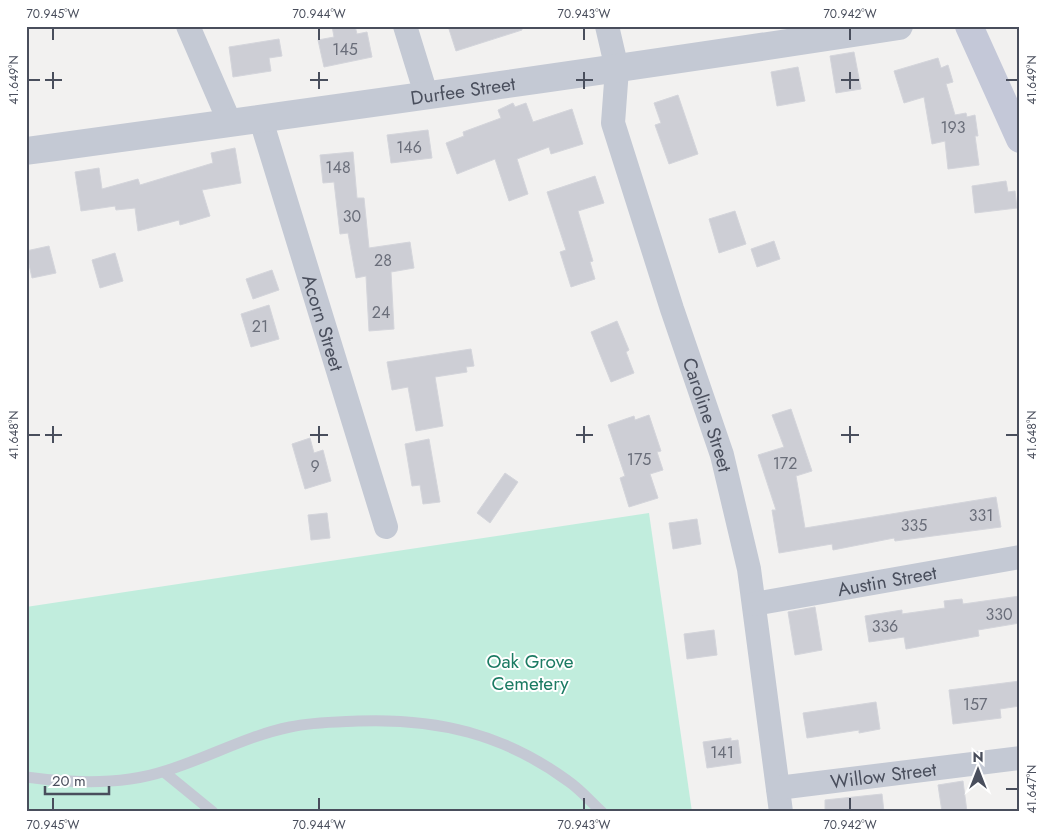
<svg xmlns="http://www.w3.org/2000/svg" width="1046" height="838" font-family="Jost,sans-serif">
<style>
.green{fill:#c1eddd}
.building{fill:#cdced5;stroke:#d4d5db}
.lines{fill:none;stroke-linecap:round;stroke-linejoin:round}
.service{stroke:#c4c9d4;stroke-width:11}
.minor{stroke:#c4c9d4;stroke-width:24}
.tertiary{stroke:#c4c9d4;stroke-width:28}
.secondary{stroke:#c4c8d8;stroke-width:28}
.ticks{fill:none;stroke:#494e5c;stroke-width:2}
.labels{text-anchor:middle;stroke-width:4;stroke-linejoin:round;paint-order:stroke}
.number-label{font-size:16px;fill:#6a6e7a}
.street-label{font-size:19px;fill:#494e5c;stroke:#fff}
.park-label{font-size:19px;fill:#1c7b63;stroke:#fff}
.neatline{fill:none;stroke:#494e5c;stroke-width:2}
.ticks-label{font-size:12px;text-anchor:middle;fill:#494e5c}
</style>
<rect width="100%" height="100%" fill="#f2f1f0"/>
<path class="green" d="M 649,513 L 692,812 L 26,812 L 26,607 Z"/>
<path class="building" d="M 332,26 L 355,26 L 357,34 L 367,32 L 372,57 L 324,67 L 318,40 L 334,37 Z
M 448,26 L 522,26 L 522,30 L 456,51 Z
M 279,39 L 282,56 L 269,58 L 271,71 L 233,77 L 229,47 Z
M 854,52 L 861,89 L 836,93 L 830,56 Z
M 938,58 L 941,68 L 948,65 L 953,82 L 946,84 L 955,115 L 966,113 L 967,117 L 975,115 L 978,136 L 975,136 L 979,165 L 948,169 L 945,141 L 932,144 L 924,97 L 904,103 L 894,71 Z
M 798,67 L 805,101 L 777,106 L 771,72 Z
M 678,95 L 698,154 L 669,164 L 655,125 L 661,123 L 654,103 Z
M 513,103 L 515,107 L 526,103 L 533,122 L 572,109 L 583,144 L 551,154 L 549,147 L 517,159 L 528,194 L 509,201 L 495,159 L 457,174 L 446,143 L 464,136 L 463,132 L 501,118 L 498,110 Z
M 428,130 L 432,158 L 391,163 L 387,135 Z
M 235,148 L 241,183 L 202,190 L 210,216 L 180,225 L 179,220 L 138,231 L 135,208 L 116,210 L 115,206 L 81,211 L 75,172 L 99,168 L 102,189 L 138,179 L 140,185 L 213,163 L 211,153 Z
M 353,152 L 357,198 L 364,198 L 369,248 L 410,242 L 414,268 L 391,272 L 394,329 L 369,331 L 366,276 L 356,278 L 348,233 L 340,234 L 334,182 L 323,183 L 320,155 Z
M 595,176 L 604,203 L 578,211 L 593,261 L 590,262 L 595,279 L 571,287 L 560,252 L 566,250 L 547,192 Z
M 1006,181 L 1008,192 L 1015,191 L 1017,208 L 975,213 L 972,186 Z
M 735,211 L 746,244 L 719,253 L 709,219 Z
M 774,241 L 780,259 L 757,267 L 751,249 Z
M 49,246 L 56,273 L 32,278 L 26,251 Z
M 115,253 L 123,281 L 100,288 L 92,260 Z
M 272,270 L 279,290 L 253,299 L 246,279 Z
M 269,305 L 279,339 L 251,347 L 241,314 Z
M 617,321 L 629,350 L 626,352 L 634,373 L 611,382 L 591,332 Z
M 471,349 L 474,366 L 466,367 L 467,372 L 435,377 L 443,426 L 416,431 L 408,387 L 392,390 L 387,362 Z
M 791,409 L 812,471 L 796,476 L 805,528 L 996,497 L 1001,527 L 895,541 L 894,538 L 833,550 L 832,544 L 779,553 L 772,510 L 776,510 L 758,455 L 784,447 L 772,415 Z
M 649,415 L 661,451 L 657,452 L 663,470 L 650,474 L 658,498 L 629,507 L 620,478 L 625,476 L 608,425 L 634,416 L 635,420 Z
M 310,438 L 314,453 L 323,450 L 331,481 L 305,489 L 292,444 Z
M 429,439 L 440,502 L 423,504 L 420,485 L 412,486 L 405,444 Z
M 505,473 L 518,482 L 490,523 L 477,513 Z
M 327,513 L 330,538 L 311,540 L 308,515 Z
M 697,519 L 701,544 L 673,549 L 669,523 Z
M 1020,596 L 1020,623 L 978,630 L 979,636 L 906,649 L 904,637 L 869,642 L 865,616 L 902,610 L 902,614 L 945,608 L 944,601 L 962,599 L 963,604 Z
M 815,607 L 822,650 L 795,655 L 788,612 Z
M 714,630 L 717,655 L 687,659 L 684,634 Z
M 1020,681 L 1020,706 L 1000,709 L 1001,718 L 953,724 L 949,690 Z
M 876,702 L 880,729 L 859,733 L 859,730 L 807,738 L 803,713 Z
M 731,738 L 731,741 L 738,740 L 741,763 L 707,768 L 703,742 Z
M 963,781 L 967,812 L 942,812 L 938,785 Z
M 882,794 L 884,812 L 825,812 L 825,800 Z"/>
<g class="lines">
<path class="service" d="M 164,772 L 213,812
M 26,777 C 70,783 123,785 165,771 C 208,758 246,736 290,727 C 312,722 336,722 358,721 C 437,718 504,734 568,781 C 581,790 591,802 602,812"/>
<g class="minor">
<path d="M 188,26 L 230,123"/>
<path d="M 405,26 L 426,94"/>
<path id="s1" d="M 607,26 L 617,69 L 613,123 L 672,309 L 722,455 L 749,569 L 781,812"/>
<path id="s2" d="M 261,120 L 386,527"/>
<path id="s3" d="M 754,604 L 1020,557"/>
<path id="s4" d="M 778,788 L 1020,758"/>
</g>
<path class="tertiary" id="s5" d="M 26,151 C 317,111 608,71 899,26"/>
<path class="secondary" d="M 969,26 L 1020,139"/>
</g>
<path class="ticks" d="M 53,28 L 53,40M 319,28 L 319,40M 584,28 L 584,40M 850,28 L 850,40M 53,72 L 53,89M 319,72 L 319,89M 584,72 L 584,89M 850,72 L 850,89M 28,80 L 40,80M 45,80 L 62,80M 310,80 L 328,80M 576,80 L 593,80M 841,80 L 859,80M 1006,80 L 1018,80M 53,426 L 53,443M 319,426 L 319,443M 584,426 L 584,443M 850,426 L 850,443M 28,435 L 40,435M 45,435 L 62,435M 310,435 L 328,435M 576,435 L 593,435M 841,435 L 859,435M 1006,435 L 1018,435M 1006,789 L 1018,789M 53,798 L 53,810M 319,798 L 319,810M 584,798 L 584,810M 850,798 L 850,810"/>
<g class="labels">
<g class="number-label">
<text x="345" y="55">145</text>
<text x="953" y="133">193</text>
<text x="409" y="153">146</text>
<text x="338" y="173">148</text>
<text x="352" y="222">30</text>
<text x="383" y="266">28</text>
<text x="381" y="318">24</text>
<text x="260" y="332">21</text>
<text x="639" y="465">175</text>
<text x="785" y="469">172</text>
<text x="315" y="472">9</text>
<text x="981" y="521">331</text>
<text x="914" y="531">335</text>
<text x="999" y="620">330</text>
<text x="885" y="632">336</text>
<text x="975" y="710">157</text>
<text x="722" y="758">141</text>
</g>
<g class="street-label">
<text dy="7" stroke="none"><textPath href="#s5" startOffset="441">Durfee Street</textPath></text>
<text dy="7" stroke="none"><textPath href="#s2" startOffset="212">Acorn Street</textPath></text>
<text dy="7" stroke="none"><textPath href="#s1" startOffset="405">Caroline Street</textPath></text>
<text dy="7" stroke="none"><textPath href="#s3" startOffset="135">Austin Street</textPath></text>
<text dy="7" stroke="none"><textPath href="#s4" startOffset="106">Willow Street</textPath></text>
</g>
<g class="park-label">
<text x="530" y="668">Oak Grove<tspan x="530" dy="22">Cemetery</tspan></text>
</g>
</g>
<rect width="1046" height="838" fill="none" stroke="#ffffff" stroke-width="55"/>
<g transform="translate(978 770)" stroke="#ffffff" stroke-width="4" paint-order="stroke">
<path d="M0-4L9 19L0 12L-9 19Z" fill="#494e5c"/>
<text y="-8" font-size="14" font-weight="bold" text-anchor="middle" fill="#494e5c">N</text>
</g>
<path d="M45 786v8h64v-8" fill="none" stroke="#494e5c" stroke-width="2.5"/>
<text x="52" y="786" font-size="15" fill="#494e5c" stroke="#ffffff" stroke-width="4" paint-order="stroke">20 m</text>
<rect x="28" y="28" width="990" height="782" class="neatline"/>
<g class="ticks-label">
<text x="53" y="18">70.945°W</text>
<text x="319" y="18">70.944°W</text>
<text x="584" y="18">70.943°W</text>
<text x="850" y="18">70.942°W</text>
<text transform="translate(14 80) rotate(-90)" y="4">41.649°N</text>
<text transform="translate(1032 80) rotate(-90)" y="4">41.649°N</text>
<text transform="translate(14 435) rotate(-90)" y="4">41.648°N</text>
<text transform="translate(1032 435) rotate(-90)" y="4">41.648°N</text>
<text transform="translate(1032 789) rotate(-90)" y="4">41.647°N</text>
<text x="53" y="829">70.945°W</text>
<text x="319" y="829">70.944°W</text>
<text x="584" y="829">70.943°W</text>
<text x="850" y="829">70.942°W</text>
</g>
</svg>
